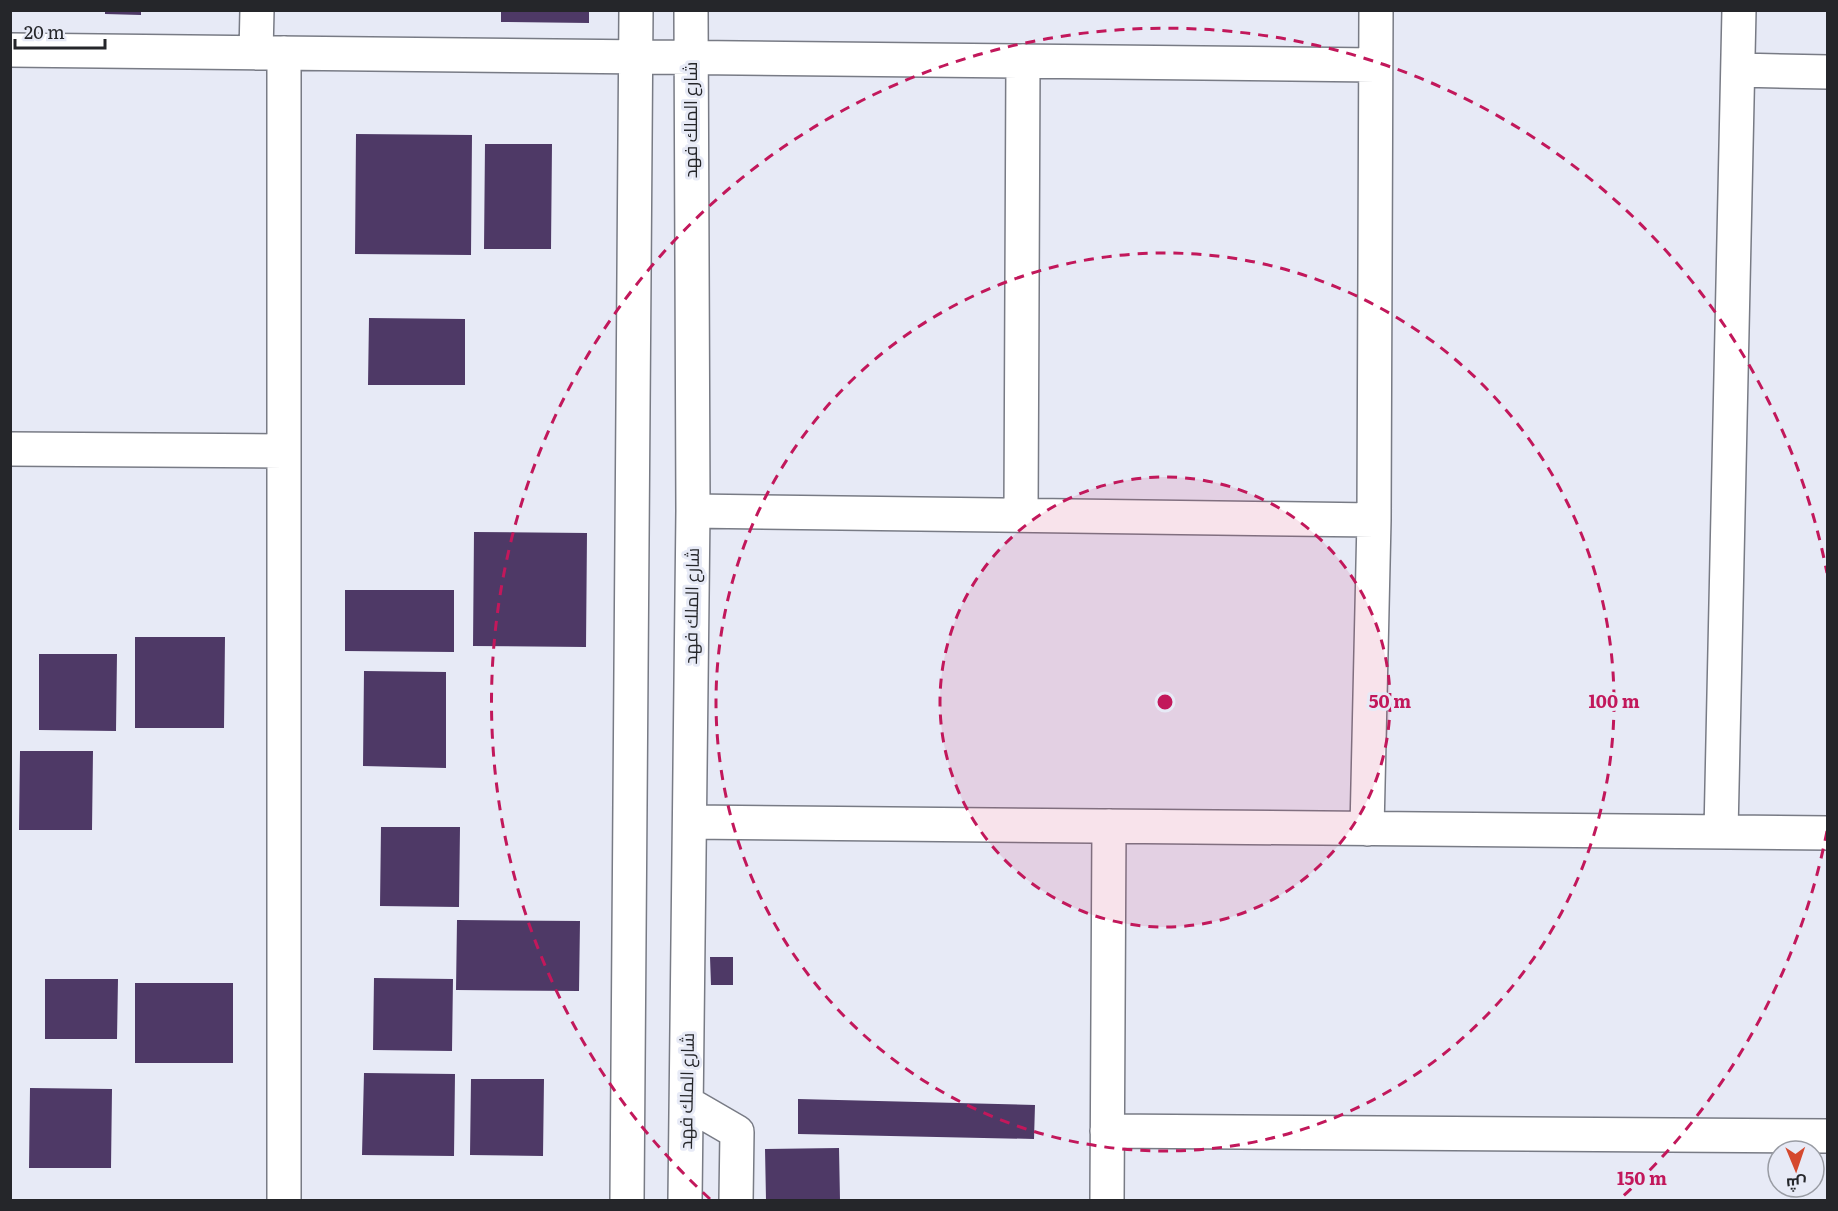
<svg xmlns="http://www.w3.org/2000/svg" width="1838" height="1211" font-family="Literata,Cairo,serif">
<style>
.building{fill:#4e3966}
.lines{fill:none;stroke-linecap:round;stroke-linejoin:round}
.minor-casing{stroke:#787b85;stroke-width:36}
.minor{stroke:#fff;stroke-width:33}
.ring{fill:none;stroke:#c2185b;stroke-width:3;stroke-dasharray:10 8}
.labels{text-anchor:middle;stroke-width:6;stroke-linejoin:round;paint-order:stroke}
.street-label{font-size:18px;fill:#25262a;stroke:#e7eaf6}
.centre{fill:#c2185b;stroke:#e7eaf6;stroke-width:3}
.ring-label{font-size:18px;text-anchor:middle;font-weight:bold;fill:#c2185b;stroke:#e7eaf6;stroke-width:6;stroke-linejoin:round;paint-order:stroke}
</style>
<rect width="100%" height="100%" fill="#e7eaf6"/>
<path class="building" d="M 105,10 L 141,10 L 141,15 L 105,14 Z
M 501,10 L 589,10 L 589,23 L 501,22 Z
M 356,134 L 472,135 L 471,255 L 355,254 Z
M 485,144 L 552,144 L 551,249 L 484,249 Z
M 369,318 L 465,319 L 465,385 L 368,385 Z
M 474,532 L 587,533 L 586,647 L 473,646 Z
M 345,590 L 454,590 L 454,652 L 345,651 Z
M 135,637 L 225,637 L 224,728 L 135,728 Z
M 39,654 L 117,654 L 116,731 L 39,730 Z
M 364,671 L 446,672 L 446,768 L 363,766 Z
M 20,751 L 93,751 L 92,830 L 19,830 Z
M 381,827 L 460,827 L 459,907 L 380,906 Z
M 457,920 L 580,921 L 579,991 L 456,990 Z
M 710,957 L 733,957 L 733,985 L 711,985 Z
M 374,978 L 453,979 L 452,1051 L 373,1050 Z
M 45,979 L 118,979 L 117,1039 L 45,1039 Z
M 135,983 L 233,983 L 233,1063 L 135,1063 Z
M 364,1073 L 455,1074 L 454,1156 L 362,1155 Z
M 471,1079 L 544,1079 L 543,1156 L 470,1155 Z
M 30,1088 L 112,1089 L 111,1168 L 29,1168 Z
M 798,1099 L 1035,1105 L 1034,1139 L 798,1134 Z
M 839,1148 L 840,1200 L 766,1200 L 765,1149 Z"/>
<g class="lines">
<defs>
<path id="minor" d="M 10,50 L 1375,65
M 256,53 L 257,10
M 1738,70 L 1828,72
M 10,449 L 283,451
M 693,511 L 1374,520
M 1021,515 L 1023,61
M 690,822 L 1828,833
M 1367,829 L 1374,520 L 1376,10
M 1721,832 L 1739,10
M 687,1103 L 737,1132 L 736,1200
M 1107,1131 L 1828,1136
M 284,1200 L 284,53
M 627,1200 L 636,10
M 685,1200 L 693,511 L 691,10
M 1107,1200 L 1109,826"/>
</defs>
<use href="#minor" class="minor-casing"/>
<use href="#minor" class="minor"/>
</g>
<circle cx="1165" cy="702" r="225" fill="#c2185b" fill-opacity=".12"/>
<g class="ring">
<circle cx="1165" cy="702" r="225"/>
<circle cx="1165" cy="702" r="449"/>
<path d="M1827 831A674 674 0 0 1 1620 1199M710 1199A674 674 0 1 1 1827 573"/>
</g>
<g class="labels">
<g class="street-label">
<text transform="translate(691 120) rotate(-90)" y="6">شارع الملك فهد</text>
<text transform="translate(692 606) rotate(-89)" y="6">شارع الملك فهد</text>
<text transform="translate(687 1091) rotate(-89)" y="6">شارع الملك فهد</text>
</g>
</g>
<circle cx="1165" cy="702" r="9" class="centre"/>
<g class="ring-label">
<text x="1390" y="708">50 m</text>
<text x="1614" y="708">100 m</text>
<text x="1642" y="1185">150 m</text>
</g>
<rect width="1838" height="1211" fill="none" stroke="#25262a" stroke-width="24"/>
<g transform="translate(1796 1169) rotate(178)"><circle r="28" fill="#e7eaf6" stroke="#999ca4" stroke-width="1.5"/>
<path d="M0-4.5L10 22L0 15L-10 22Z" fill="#d5492e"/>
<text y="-9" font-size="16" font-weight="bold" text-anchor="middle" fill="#25262a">ش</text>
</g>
<path d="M15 39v9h90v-9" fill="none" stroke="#25262a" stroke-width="3"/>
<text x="24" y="39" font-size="18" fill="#25262a" stroke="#e7eaf6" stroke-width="4.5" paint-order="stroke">20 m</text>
</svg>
